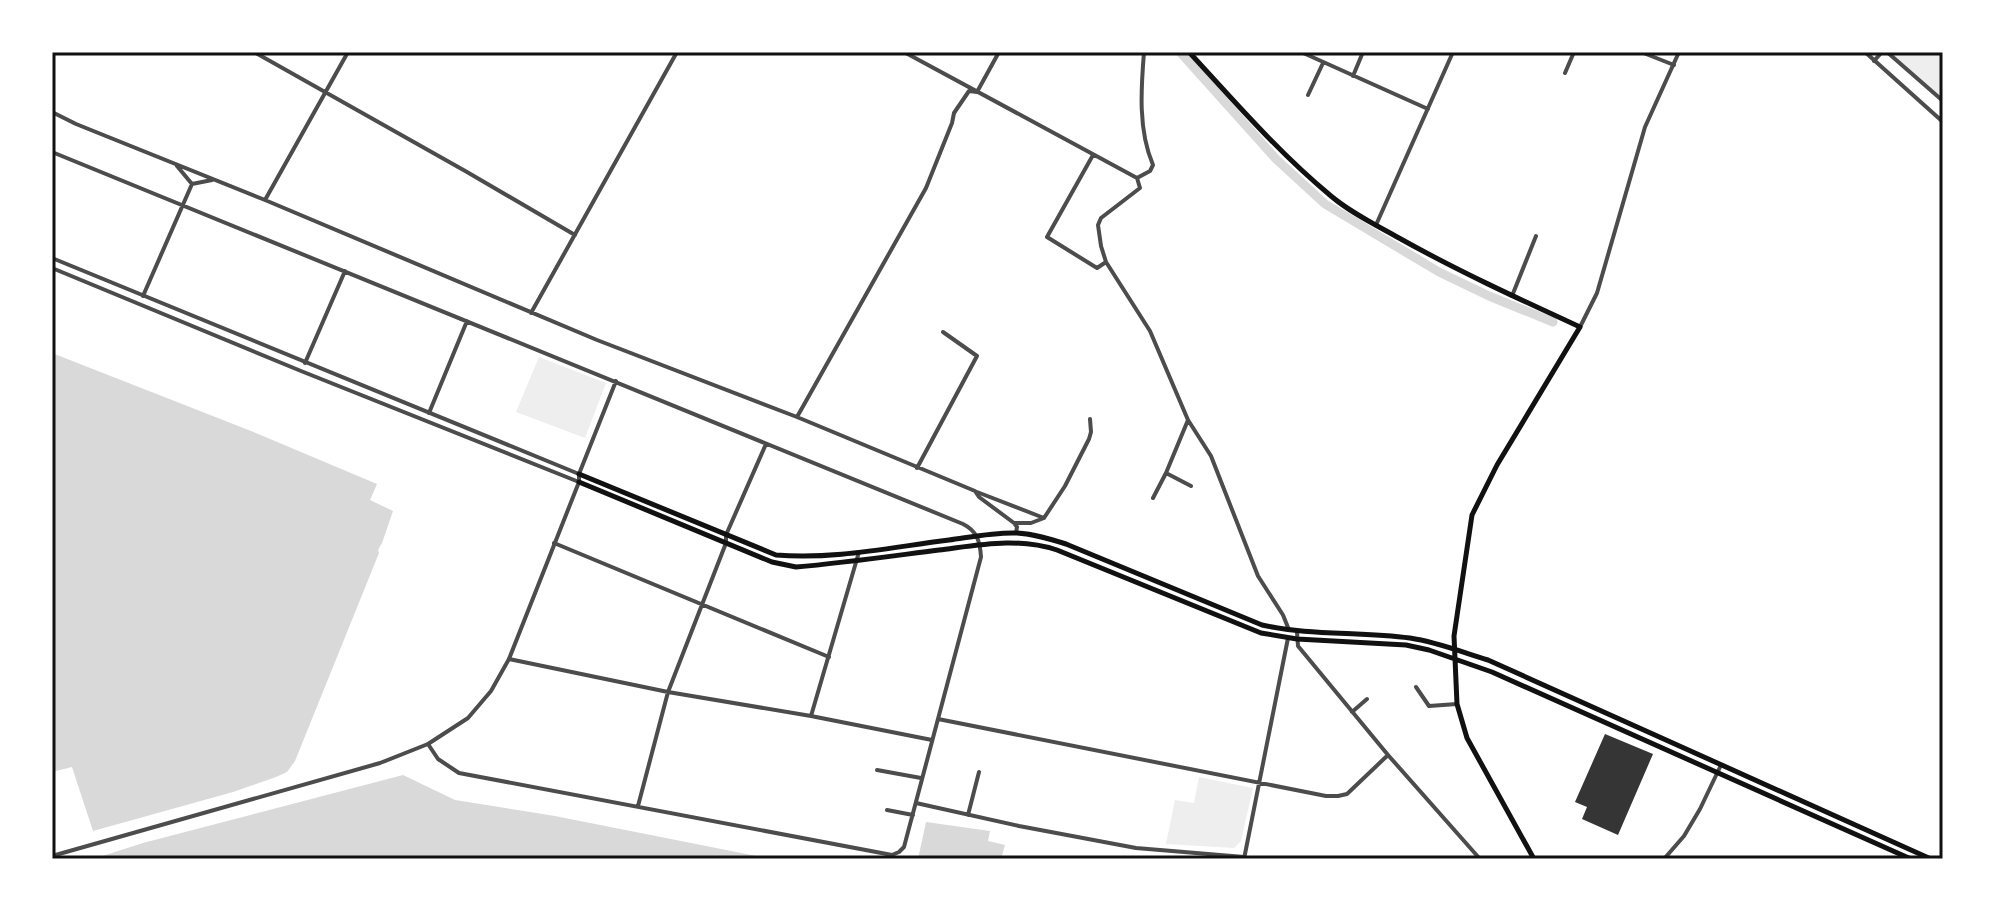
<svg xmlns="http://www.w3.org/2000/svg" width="1995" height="911" font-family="Inter,sans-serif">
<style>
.green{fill:#eee}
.water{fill:#d9d9d9}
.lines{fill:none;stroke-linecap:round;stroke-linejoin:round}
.canal{stroke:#d9d9d9;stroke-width:9}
.building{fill:#353535}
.minor{stroke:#4c4c4c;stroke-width:4}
.tertiary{stroke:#4c4c4c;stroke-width:4}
.secondary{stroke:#111;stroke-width:5}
.neatline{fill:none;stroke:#111;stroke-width:3}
</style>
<rect width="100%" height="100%" fill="#fff"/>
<path class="green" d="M 1887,52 L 1943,52 L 1943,98 Z
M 539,357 L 606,383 L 585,438 L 516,412 Z
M 1199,777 L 1253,788 L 1241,841 L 1234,848 L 1166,844 L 1175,800 L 1194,803 Z"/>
<path class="water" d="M 52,353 L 251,431 L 377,484 L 370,500 L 393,511 L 382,543 L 378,550 L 379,553 L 295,761 L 287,772 L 276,777 L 233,792 L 93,831 L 72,767 L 52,772 Z
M 403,775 L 455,800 L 555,816 L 771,859 L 93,859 L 143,843 Z
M 926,822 L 990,831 L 988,841 L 1005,845 L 1001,859 L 918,859 Z"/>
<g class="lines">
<path class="canal" d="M 1180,52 L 1276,159 L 1325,204 L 1439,272 L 1489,296 L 1553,322"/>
</g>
<path class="building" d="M 1605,734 L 1653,754 L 1618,835 L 1582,819 L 1587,807 L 1575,802 Z"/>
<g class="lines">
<path class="minor" d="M 254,52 L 467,172 L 575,235
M 904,52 L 1137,178
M 1301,52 L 1428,109
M 1641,52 L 1674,65
M 1887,52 L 1943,101
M 1874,61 L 1882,52
M 1565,73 L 1574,52
M 1353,76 L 1363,52
M 1308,95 L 1323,63
M 52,112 L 76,124 L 265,200 L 597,340 L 797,417 L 975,491 L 979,497 L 1014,523 L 1017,527 L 1016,533
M 52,152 L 963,524 C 977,531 980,541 981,557 L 904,847 L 899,852 L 892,855 L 459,773 L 438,759 L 428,744
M 1093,155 L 1047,237 L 1097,268 L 1106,262
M 177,166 L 192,184 L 212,180
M 1137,178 L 1140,188 L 1101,218 L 1098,225 L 1101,246 L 1106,262 L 1150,331 L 1188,420 L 1211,456 L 1258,576 L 1283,615 L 1289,630
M 1137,178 L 1150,171 L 1153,165 C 1138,130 1141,89 1144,52
M 265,200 L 348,52
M 1376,225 L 1453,52
M 143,296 L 192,184
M 1512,296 L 1536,236
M 531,313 L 677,52
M 305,363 L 345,271
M 429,413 L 467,321
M 797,417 L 926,188 L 952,123 L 954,113 L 969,91 L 977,92 L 999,52
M 917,468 L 977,356 L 943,332
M 1166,473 L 1191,486
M 579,474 L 616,381
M 977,492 L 1044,518 L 1031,523 L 1014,523
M 1153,498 L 1166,473 L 1188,420
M 1044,518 L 1065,486 L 1089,439 L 1091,432 L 1090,419
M 554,543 L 829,657
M 1297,632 L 1298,646 L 1388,755 L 1480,859
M 509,659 L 668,692 L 811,716 L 932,740
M 1416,687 L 1429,706 L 1457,704
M 1352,712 L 1367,699
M 811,716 L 859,552
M 938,719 L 1326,796 L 1338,796 L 1347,794 L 1388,755
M 877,770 L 921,778
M 916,803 L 1019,826 L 1136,848 L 1244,857
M 638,806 L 668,692 L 726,543 L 726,535 L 766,444
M 887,810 L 913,815
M 968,815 L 979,772
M 1244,859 L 1288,638
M 1664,859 L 1684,836 L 1700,809 L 1721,765"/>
<path class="tertiary" d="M 1865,52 L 1943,122
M 52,258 L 579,474 L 579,482 L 509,659 L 491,691 L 468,718 L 428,744 L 380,763 L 52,856
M 52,268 L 301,371 L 579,482
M 1580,327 L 1597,293 L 1645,127 L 1679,52"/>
<path class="secondary" d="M 1189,52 C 1235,102 1279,153 1331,196 C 1351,213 1376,225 1399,238 C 1458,271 1519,299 1580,327 L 1497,465 L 1472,515 L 1454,636 L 1457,704 L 1467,738 L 1534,859
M 579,474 L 776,555 C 834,560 892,547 949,540 C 971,537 995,532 1017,533 C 1034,534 1050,539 1066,544 L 1262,625 C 1311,636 1361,631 1410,638 C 1437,642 1462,652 1488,660 L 1931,859
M 579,482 L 772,562 L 796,567 C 844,563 892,556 939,550 C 979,545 1018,537 1057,550 L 1261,633 L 1297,639 L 1406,645 L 1429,650 L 1492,672 L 1911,859"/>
</g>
<rect width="1995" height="911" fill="none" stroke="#ffffff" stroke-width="108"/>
<rect x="54" y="54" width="1887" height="803" class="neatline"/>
</svg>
